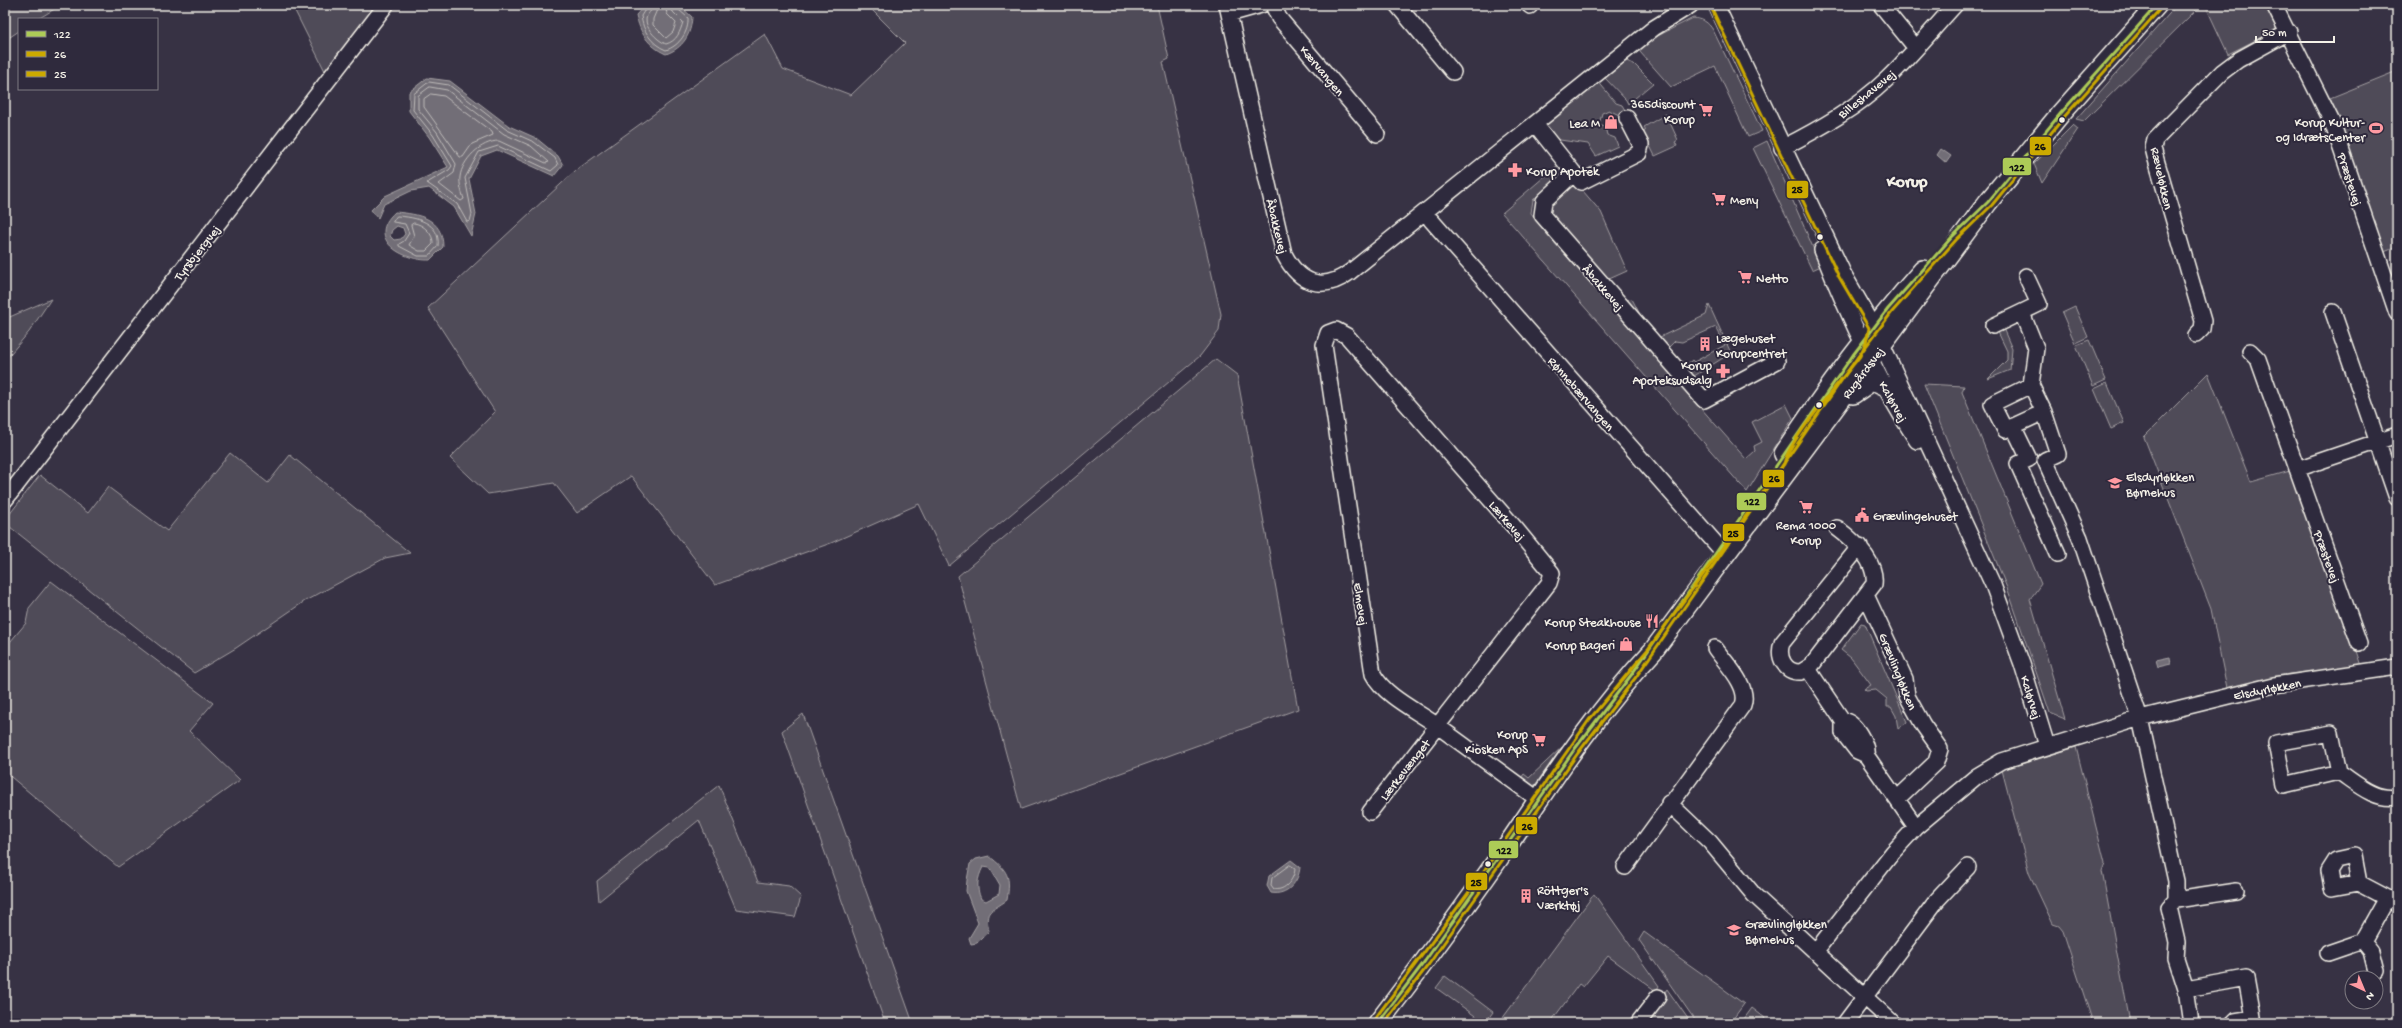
<svg xmlns="http://www.w3.org/2000/svg" width="2402" height="1028" font-family="'Gochi Hand',sans-serif">
<style>
.green{fill:#504b59;stroke:#a29ea0}
.water{fill:#726e77;stroke:#a6a2a4;fill-rule:evenodd}
.lines{fill:none;stroke-linecap:round;stroke-linejoin:round}
.shore{stroke:#c0bdbb;stroke-width:1}
.minor-casing{stroke:#f4f1e8;stroke-width:18}
.major-casing{stroke:#f4f1e8;stroke-width:22}
.minor{stroke:#2f2a3d;stroke-width:15}
.major{stroke:#2f2a3d;stroke-width:19}
.bus-1-casing{stroke:#2f2a3d;stroke-width:6}
.bus-2-casing{stroke:#2f2a3d;stroke-width:6}
.bus-3-casing{stroke:#2f2a3d;stroke-width:6}
.bus-1{stroke:#adcb57;stroke-width:3}
.bus-2{stroke:#ca0;stroke-width:3}
.bus-3{stroke:#ca0;stroke-width:3}
.bus-dot{fill:#f4f1e8;stroke:#2f2a3d;stroke-width:1.5}
.labels{text-anchor:middle;stroke-width:4;stroke-linejoin:round;paint-order:stroke}
.street-label{font-size:13px;fill:#f4f1e8;stroke:#2f2a3d}
.poi-label{font-size:13px;fill:#f4f1e8;stroke:#2f2a3d;text-anchor:start}
.district-label{font-size:17px;font-weight:bold;fill:#f4f1e8;stroke:#2f2a3d}
.line-badge{stroke:#2f2a3d;stroke-width:1.5}
.pale-badge-label{font-size:11px;text-anchor:middle;font-weight:bold;fill:#111}
</style>
<rect width="100%" height="100%" fill="#373244"/>
<filter id="ink" filterUnits="userSpaceOnUse"><feTurbulence type="fractalNoise" baseFrequency=".025" numOctaves="2"/><feDisplacementMap in="SourceGraphic" scale="8" xChannelSelector="R" yChannelSelector="G"/><feConvolveMatrix kernelMatrix="1 2 1 2 8 2 1 2 1" color-interpolation-filters="sRGB"/></filter>
<g filter="url(#ink)">
<path class="green" d="M 5,5 L 61,5 L 38,19 L 19,19 L 19,31 L 7,39 Z
M 292,5 L 382,5 L 327,75 Z
M 867,5 L 1157,5 L 1169,59 L 1163,62 L 1221,314 L 1219,331 L 1200,356 L 949,566 L 919,504 L 831,543 L 715,585 L 631,476 L 577,513 L 554,483 L 488,494 L 450,458 L 495,412 L 428,308 L 575,171 L 765,34 L 783,69 L 851,95 L 905,43 Z
M 2177,5 L 2201,5 L 2084,121 L 2076,119 Z
M 2212,5 L 2268,5 L 2282,27 L 2228,54 L 2207,9 Z
M 1693,18 C 1703,19 1708,22 1713,30 L 1762,131 L 1748,137 L 1715,66 L 1671,87 L 1640,52 L 1640,45 Z
M 1624,60 L 1634,64 L 1653,83 L 1628,104 L 1626,100 L 1604,77 Z
M 2397,71 L 2397,247 L 2384,252 L 2330,98 Z
M 1597,80 L 1616,103 L 1622,105 L 1626,112 L 1619,115 L 1609,110 L 1602,113 L 1599,125 L 1605,127 L 1607,135 L 1615,138 L 1618,146 L 1596,156 L 1588,144 L 1553,139 L 1544,125 Z
M 1666,114 L 1678,140 L 1675,142 L 1677,146 L 1655,156 L 1643,132 L 1646,130 L 1644,127 Z
M 2073,125 L 2078,129 L 2042,183 L 2034,164 Z
M 1767,141 L 1821,266 L 1812,270 L 1753,148 Z
M 1558,165 L 1562,174 L 1533,200 L 1531,213 L 1545,232 L 1746,459 L 1755,451 L 1754,446 L 1762,442 L 1752,422 L 1786,404 L 1793,418 L 1747,492 L 1502,213 Z
M 1577,184 L 1601,212 L 1627,271 L 1607,280 L 1548,213 L 1549,203 L 1570,185 Z
M 1620,295 L 1626,300 L 1632,299 L 1645,324 L 1660,337 L 1706,315 L 1709,305 L 1731,353 L 1691,378 L 1677,362 L 1678,360 L 1684,367 L 1692,360 L 1694,362 L 1725,345 L 1716,327 L 1682,342 L 1675,341 L 1668,348 L 1673,354 L 1671,356 L 1619,298 Z
M 51,299 L 29,332 L 5,360 L 5,319 Z
M 2075,307 L 2088,337 L 2075,343 L 2062,313 Z
M 2002,326 L 2012,349 L 2010,370 L 1988,379 L 2007,360 L 2007,351 L 1997,330 Z
M 2089,340 L 2106,380 L 2093,386 L 2076,345 Z
M 1216,359 L 1237,375 L 1298,709 L 1021,809 L 958,576 Z
M 2208,373 L 2251,482 L 2297,469 L 2362,666 L 2289,674 L 2227,688 L 2211,609 L 2144,437 Z
M 2107,383 L 2124,423 L 2111,429 L 2094,389 Z
M 1924,384 L 1964,386 L 1962,392 L 2041,584 L 2030,599 L 2065,719 L 2050,713 L 2009,593 Z
M 230,453 L 268,483 L 290,455 L 410,553 L 385,558 L 305,601 L 236,648 L 194,673 L 5,523 L 5,520 L 40,475 L 88,513 L 108,487 L 167,531 Z
M 51,581 L 213,703 L 189,731 L 240,780 L 118,867 L 5,772 L 5,648 L 26,623 L 29,608 Z
M 1861,623 L 1865,624 L 1907,722 L 1898,729 L 1896,716 L 1891,707 L 1887,707 L 1887,699 L 1876,690 L 1866,691 L 1864,689 L 1871,685 L 1851,658 L 1841,650 Z
M 803,714 L 913,1023 L 885,1023 L 782,731 Z
M 1562,747 L 1535,785 L 1533,786 L 1521,778 L 1524,774 L 1529,778 Z
M 2076,747 L 2105,863 L 2102,871 L 2130,1023 L 2093,1023 L 2063,931 L 2059,926 L 2053,924 L 2029,873 L 2002,770 Z
M 719,785 L 758,882 L 789,886 L 801,897 L 795,917 L 736,909 L 699,820 L 599,901 L 597,881 Z
M 1594,894 L 1659,986 L 1656,991 L 1608,956 L 1583,987 L 1579,984 L 1550,1023 L 1508,1023 L 1502,1019 Z
M 1644,932 C 1677,957 1711,979 1744,1004 L 1730,1023 L 1697,1023 L 1639,940 Z
M 1445,976 L 1493,1012 L 1485,1023 L 1436,988 Z
M 1667,989 L 1691,1023 L 1643,1023 Z
M 1752,1008 L 1765,1018 L 1762,1023 L 1741,1023 Z"/>
<path class="water" d="M 645,5 L 679,5 L 692,17 C 691,35 683,48 666,54 C 648,46 640,33 636,15 Z
M 427,78 L 450,81 L 509,126 L 536,138 L 558,156 L 563,165 L 554,176 L 497,150 L 481,156 L 469,179 L 476,214 L 471,236 L 454,207 L 429,188 L 411,191 L 384,204 L 378,218 L 371,210 L 385,196 L 448,167 L 429,137 L 409,111 L 409,92 Z
M 1941,149 L 1951,156 L 1946,163 L 1937,155 Z
M 395,212 C 419,214 443,218 443,247 L 430,260 C 403,261 365,239 395,212 ZM 397,226 L 403,228 L 405,234 L 401,239 L 394,240 L 390,236 L 392,230 Z
M 2170,657 L 2171,664 L 2158,667 L 2156,660 Z
M 989,856 C 1008,871 1011,876 1007,900 C 991,912 984,909 989,931 L 977,943 L 971,944 L 969,938 L 978,923 L 966,891 L 967,880 L 970,864 L 976,859 ZM 983,867 L 990,868 L 1000,885 L 999,894 L 986,901 L 981,899 C 976,887 977,879 983,867 Z
M 1291,860 L 1300,867 C 1299,882 1287,896 1271,893 L 1267,886 L 1269,876 Z"/>
<g class="lines">
<path class="shore" d="M 648,5 L 641,16 C 643,31 651,44 666,50 C 679,46 689,32 688,18 L 678,9 L 676,5
M 653,5 C 652,11 649,12 647,16 C 642,26 658,41 666,44 C 677,41 680,32 683,22 L 673,12 L 671,5
M 659,5 L 653,19 L 653,25 L 666,38 L 673,32 L 676,23 L 667,14 L 665,5
M 429,82 L 449,85 L 507,130 L 534,142 L 555,158 L 558,165 L 551,171 L 498,146 L 479,152 L 465,178 L 472,214 L 470,221 L 467,222 L 457,204 L 427,183 L 449,170 L 452,166 L 433,135 L 413,110 L 414,94 Z
M 430,87 L 447,90 L 504,134 L 531,146 L 549,162 L 546,163 L 499,141 C 481,141 462,160 460,177 C 459,184 462,193 464,199 L 461,201 L 439,184 L 454,173 L 456,164 L 437,132 L 418,109 L 418,96 Z
M 431,94 L 444,96 L 492,132 L 493,135 L 472,144 L 463,157 L 460,157 L 424,107 L 424,99 Z
M 397,216 C 415,217 441,222 438,246 L 429,256 L 418,256 L 399,246 L 399,244 L 404,241 L 409,233 L 405,224 L 393,222 Z
M 414,223 C 423,224 434,234 433,244 L 426,251 L 419,251 L 409,245 L 414,236 L 411,225 Z
M 1290,865 L 1295,868 C 1295,878 1285,892 1274,889 L 1271,885 L 1272,878 Z"/>
<defs>
<path id="minor" d="M 1227,5 L 1284,254 C 1299,283 1322,293 1350,272 L 1654,28 L 1691,5
M 1273,5 L 1279,18 L 1377,134
M 1397,5 L 1453,72
M 1529,5 L 1530,6
M 1716,5 L 1844,275 L 1874,327 L 1993,585 L 2022,664 L 2047,746
M 1881,5 L 1916,48
M 2274,5 L 2332,122 L 2397,313
M 1229,14 L 1261,5
M 1535,124 L 1581,182 L 1639,153 L 1641,145 L 1627,118
M 1782,148 C 1819,129 1857,108 1887,79 C 1911,56 1932,30 1955,5
M 1574,173 L 1544,201 L 1542,215 L 1704,400 L 1777,361
M 1431,220 L 1725,554
M 1822,250 C 1848,316 1879,382 1917,441
M 2333,312 L 2397,498
M 2022,313 L 2036,348 L 2031,385 L 2044,412
M 1993,326 L 2039,304 L 2026,276
M 2196,335 L 2202,329 L 2203,321 L 2155,156 L 2153,148 L 2155,140 L 2222,72 L 2238,60 L 2289,32
M 2250,351 L 2258,359 L 2359,643
M 2031,385 L 1992,404 L 2005,430 L 2044,412 L 2058,454 L 2045,460 L 2080,538 L 2140,718 L 2176,881 L 2176,900 L 2169,907 L 2177,942 L 2176,958 L 2186,989 L 2191,1023
M 2013,426 L 2029,459 L 2018,464 L 2058,554
M 2297,469 L 2397,435
M 5,500 L 386,5
M 1837,528 C 1853,540 1877,561 1874,584 L 1812,665 L 1801,672 C 1785,673 1777,657 1782,643 L 1860,546
M 1866,595 L 1905,679 L 1907,696 L 1923,725 L 1940,749 L 1936,762 L 1897,799
M 1808,669 L 1843,721 L 1843,733 L 1857,751 L 1866,755 L 1916,827
M 1843,721 C 1854,720 1868,745 1866,755
M 2339,772 L 2331,733 L 2276,743 L 2284,785 L 2339,772 C 2357,784 2375,801 2397,797
M 1669,803 L 1710,842 L 1754,895 L 1893,1023
M 1370,812 L 1549,583 L 1552,573 L 1516,529 L 1347,336 L 1336,330 L 1328,333 L 1324,345 L 1373,674 C 1384,695 1413,709 1432,722 C 1468,748 1503,774 1539,800
M 1625,867 L 1743,705 C 1750,686 1725,663 1715,648
M 2359,883 L 2354,856 L 2336,860 L 2329,871 L 2332,888 L 2359,883 L 2397,903
M 2176,900 L 2236,891
M 2363,941 L 2371,951 L 2376,971
M 1815,952 L 1893,852 L 1916,827 L 1977,776 L 2002,761 L 2140,718 L 2274,685 L 2397,667
M 2328,953 L 2363,941 L 2387,898
M 2186,989 L 2246,978 L 2253,1017 L 2235,1020 L 2232,1023
M 1638,1023 L 1658,997
M 1845,1023 L 1937,900 L 1968,867"/>
<path id="major" d="M 1853,394 L 1873,380 L 1884,385
M 1784,454 C 1826,389 1872,328 1923,270
M 1378,1023 C 1421,967 1463,910 1503,852 C 1550,783 1596,712 1653,651 L 1988,202 L 2061,113 L 2157,5"/>
</defs>
<use href="#minor" class="minor-casing"/>
<use href="#major" class="major-casing"/>
<use href="#minor" class="minor"/>
<use href="#major" class="major"/>
<defs>
<path id="bus-1" d="M 1378,1023 L 1425,961 L 1574,750 L 1632,674 L 1853,355 L 1888,309 L 1952,237 L 1988,202 L 2061,113 L 2157,5"/>
<path id="bus-2" d="M 1384,1023 L 1429,964 L 1578,753 L 1636,677 L 1857,358 L 1892,312 L 1956,240 L 1992,205 L 2065,116 L 2161,8"/>
<path id="bus-3" d="M 1374,1020 L 1469,892 L 1589,720 L 1649,648 L 1784,464 C 1788,441 1843,378 1860,356 L 1866,342 L 1869,328 L 1839,277 L 1711,7"/>
</defs>
<use href="#bus-1" class="bus-1-casing"/>
<use href="#bus-2" class="bus-2-casing"/>
<use href="#bus-3" class="bus-3-casing"/>
<use href="#bus-1" class="bus-1"/>
<use href="#bus-2" class="bus-2"/>
<use href="#bus-3" class="bus-3"/>
</g>
</g>
<defs>
<symbol id="supermarket-bare" viewBox="-9 -9 18 18"><path d="M-6-5.5h2.5l.6 2H6L4.5 2H-2.5L-4.4-4H-6ZM-1.5 3.2a1.3 1.3 0 1 0 .1 0ZM3 3.2a1.3 1.3 0 1 0 .1 0Z" fill="#ff9aa2" stroke="#2f2a3d" stroke-width="2.5" paint-order="stroke"/></symbol>
<symbol id="shop-bare" viewBox="-9 -9 18 18"><path d="M-5-2.5h2.3a2.7 3.5 0 0 1 5.4 0H5L5.5 6h-11ZM-1.5-2.5h3a1.5 2.3 0 0 0-3 0Z" fill="#ff9aa2" stroke="#2f2a3d" stroke-width="2.5" paint-order="stroke"/></symbol>
<symbol id="stadium-bare" viewBox="-9 -9 18 18"><path d="M0-5a6.5 5 0 1 0 0 10a6.5 5 0 1 0 0-10ZM-3.5-1.8h7v3.6h-7Z" fill="#ff9aa2" stroke="#2f2a3d" stroke-width="2.5" paint-order="stroke"/></symbol>
<symbol id="pharmacy-bare" viewBox="-9 -9 18 18"><path d="M-2-6h4v4h4v4h-4v4h-4v-4h-4v-4h4Z" fill="#ff9aa2" stroke="#2f2a3d" stroke-width="2.5" paint-order="stroke"/></symbol>
<symbol id="building-bare" viewBox="-9 -9 18 18"><path d="M-4-6H4V6H1V3H-1V6H-4ZM-2.5-4.3h1.7v1.8h-1.7ZM.8-4.3h1.7v1.8H.8ZM-2.5-1h1.7V.8h-1.7ZM.8-1h1.7V.8H.8Z" fill="#ff9aa2" stroke="#2f2a3d" stroke-width="2.5" paint-order="stroke"/></symbol>
<symbol id="school-bare" viewBox="-9 -9 18 18"><path d="M0-5L7-2L0 1L-7-2ZM-4 1L0 2.5L4 1V4Q0 6-4 4Z" fill="#ff9aa2" stroke="#2f2a3d" stroke-width="2.5" paint-order="stroke"/></symbol>
<symbol id="civic-bare" viewBox="-9 -9 18 18"><path d="M-.6-6.5H3V-4.5H.6V-3L4-1V1h2V6H-6V1h2V-1L-.6-3ZM-1.2 2.5V6h2.4V2.5Z" fill="#ff9aa2" stroke="#2f2a3d" stroke-width="2.5" paint-order="stroke"/></symbol>
<symbol id="restaurant-bare" viewBox="-9 -9 18 18"><path d="M-5-6h1v4h1v-4h1v4h1v-4h1v5L-1.5 .5V6h-2V.5L-5-1ZM5-6V6H3V1.5H1.5Q1.5-4 5-6Z" fill="#ff9aa2" stroke="#2f2a3d" stroke-width="2.5" paint-order="stroke"/></symbol>
</defs>
<g fill-rule="evenodd">
<use href="#supermarket-bare" x="1696" y="100" width="20" height="20"/>
<use href="#shop-bare" x="1601" y="112" width="20" height="20"/>
<use href="#stadium-bare" x="2366" y="118" width="20" height="20"/>
<use href="#pharmacy-bare" x="1505" y="160" width="20" height="20"/>
<use href="#supermarket-bare" x="1709" y="189" width="20" height="20"/>
<use href="#supermarket-bare" x="1735" y="267" width="20" height="20"/>
<use href="#building-bare" x="1695" y="334" width="20" height="20"/>
<use href="#pharmacy-bare" x="1713" y="361" width="20" height="20"/>
<use href="#school-bare" x="2105" y="473" width="20" height="20"/>
<use href="#supermarket-bare" x="1796" y="497" width="20" height="20"/>
<use href="#civic-bare" x="1852" y="505" width="20" height="20"/>
<use href="#restaurant-bare" x="1642" y="611" width="20" height="20"/>
<use href="#shop-bare" x="1616" y="634" width="20" height="20"/>
<use href="#supermarket-bare" x="1529" y="730" width="20" height="20"/>
<use href="#building-bare" x="1516" y="886" width="20" height="20"/>
<use href="#school-bare" x="1724" y="920" width="20" height="20"/>
</g>
<g class="bus-dot">
<circle cx="2062" cy="120" r="3.5"/>
<circle cx="1820" cy="237" r="3.5"/>
<circle cx="1819" cy="405" r="3.5"/>
<circle cx="1488" cy="864" r="3.5"/>
</g>
<g class="labels">
<g class="street-label">
<text transform="translate(1323 70) rotate(50)" y="5">Kærvangen</text>
<text transform="translate(1866 93) rotate(-39)" y="5">Billeshavevej</text>
<text transform="translate(2163 178) rotate(77)" y="5">Ræveløkken</text>
<text transform="translate(2351 179) rotate(72)" y="5">Præstevej</text>
<text transform="translate(1278 226) rotate(76)" y="5">Åbakkevej</text>
<text transform="translate(196 252) rotate(-52)" y="5">Tyrsbjergvej</text>
<text transform="translate(1604 287) rotate(49)" y="5">Åbakkevej</text>
<text transform="translate(1862 372) rotate(-53)" y="5">Rugårdsvej</text>
<text transform="translate(1582 393) rotate(49)" y="5">Rønnebærvangen</text>
<text transform="translate(1894 401) rotate(61)" y="5">Kalørvej</text>
<text transform="translate(1508 520) rotate(49)" y="5">Lærkevej</text>
<text transform="translate(2328 556) rotate(70)" y="5">Præstevej</text>
<text transform="translate(1362 604) rotate(82)" y="5">Elmevej</text>
<text transform="translate(1899 671) rotate(68)" y="5">Grævlingløkken</text>
<text transform="translate(2267 688) rotate(-11)" y="5">Elsdyrløkken</text>
<text transform="translate(2032 697) rotate(73)" y="5">Kalørvej</text>
<text transform="translate(1404 769) rotate(-52)" y="5">Lærkevænget</text>
</g>
<g class="poi-label">
<text x="1695" y="108" text-anchor="end">365discount<tspan x="1695" dy="15">Korup</tspan></text>
<text x="2365" y="126" text-anchor="end">Korup Kultur-<tspan x="2365" dy="15">og IdrætsCenter</tspan></text>
<text x="1600" y="127" text-anchor="end">Lea M</text>
<text x="1526" y="175">Korup Apotek</text>
<text x="1730" y="204">Meny</text>
<text x="1756" y="282">Netto</text>
<text x="1716" y="342">Lægehuset<tspan x="1716" dy="15">Korupcentret</tspan></text>
<text x="1712" y="369" text-anchor="end">Korup<tspan x="1712" dy="15">Apoteksudsalg</tspan></text>
<text x="2126" y="481">Elsdyrløkken<tspan x="2126" dy="15">Børnehus</tspan></text>
<text x="1873" y="520">Grævlingehuset</text>
<text x="1806" y="529" text-anchor="middle">Rema 1000<tspan x="1806" dy="15">Korup</tspan></text>
<text x="1641" y="626" text-anchor="end">Korup Steakhouse</text>
<text x="1615" y="649" text-anchor="end">Korup Bageri</text>
<text x="1528" y="738" text-anchor="end">Korup<tspan x="1528" dy="15">Kiosken ApS</tspan></text>
<text x="1537" y="894">Röttger's<tspan x="1537" dy="15">Værktøj</tspan></text>
<text x="1745" y="928">Grævlingløkken<tspan x="1745" dy="15">Børnehus</tspan></text>
</g>
<g class="district-label">
<text x="1907" y="186">Korup</text>
</g>
</g>
<g class="line-badge">
<rect x="2029" y="136" width="23" height="20" rx="4" fill="#ca0"/>
<rect x="2002" y="157" width="30" height="19" rx="4" fill="#adcb57"/>
<rect x="1786" y="180" width="23" height="19" rx="4" fill="#ca0"/>
<rect x="1762" y="469" width="23" height="19" rx="4" fill="#ca0"/>
<rect x="1736" y="492" width="31" height="19" rx="4" fill="#adcb57"/>
<rect x="1722" y="523" width="23" height="19" rx="4" fill="#ca0"/>
<rect x="1515" y="816" width="23" height="19" rx="4" fill="#ca0"/>
<rect x="1488" y="840" width="31" height="19" rx="4" fill="#adcb57"/>
<rect x="1465" y="872" width="23" height="19" rx="4" fill="#ca0"/>
</g>
<g class="pale-badge-label">
<text x="2040" y="150">26</text>
<text x="2017" y="171">122</text>
<text x="1797" y="193">25</text>
<text x="1774" y="482">26</text>
<text x="1752" y="505">122</text>
<text x="1733" y="537">25</text>
<text x="1527" y="830">26</text>
<text x="1504" y="854">122</text>
<text x="1476" y="886">25</text>
</g>
<rect width="2402" height="1028" fill="none" stroke="#2f2a3d" stroke-width="20"/>
<rect x="10" y="10" width="2382" height="1008" fill="none" stroke="#f4f1e8" stroke-width="1.5" filter="url(#ink)"/>
<rect x="18" y="18" width="140" height="72" fill="#2f2a3d" stroke="#7e7a81"/>
<rect x="26" y="31" width="20" height="6" fill="#adcb57" stroke="#7e7a81"/>
<text x="54" y="38" font-size="12" fill="#f4f1e8">122</text>
<rect x="26" y="51" width="20" height="6" fill="#ccaa00" stroke="#7e7a81"/>
<text x="54" y="58" font-size="12" fill="#f4f1e8">26</text>
<rect x="26" y="71" width="20" height="6" fill="#ccaa00" stroke="#7e7a81"/>
<text x="54" y="78" font-size="12" fill="#f4f1e8">25</text>
<g transform="translate(2364 990) rotate(136)"><circle r="19" fill="#2f2a3d" stroke="#7e7a81"/>
<path d="M0-3L7 15L0 10L-7 15Z" fill="#ff9aa2"/>
<text y="-6" font-size="11" font-weight="bold" text-anchor="middle" fill="#f4f1e8">N</text>
</g>
<path d="M2256 36v6h78v-6" fill="none" stroke="#f4f1e8" stroke-width="2"/>
<text x="2262" y="36" font-size="12" fill="#f4f1e8" stroke="#2f2a3d" stroke-width="3" paint-order="stroke">50 m</text>
</svg>
